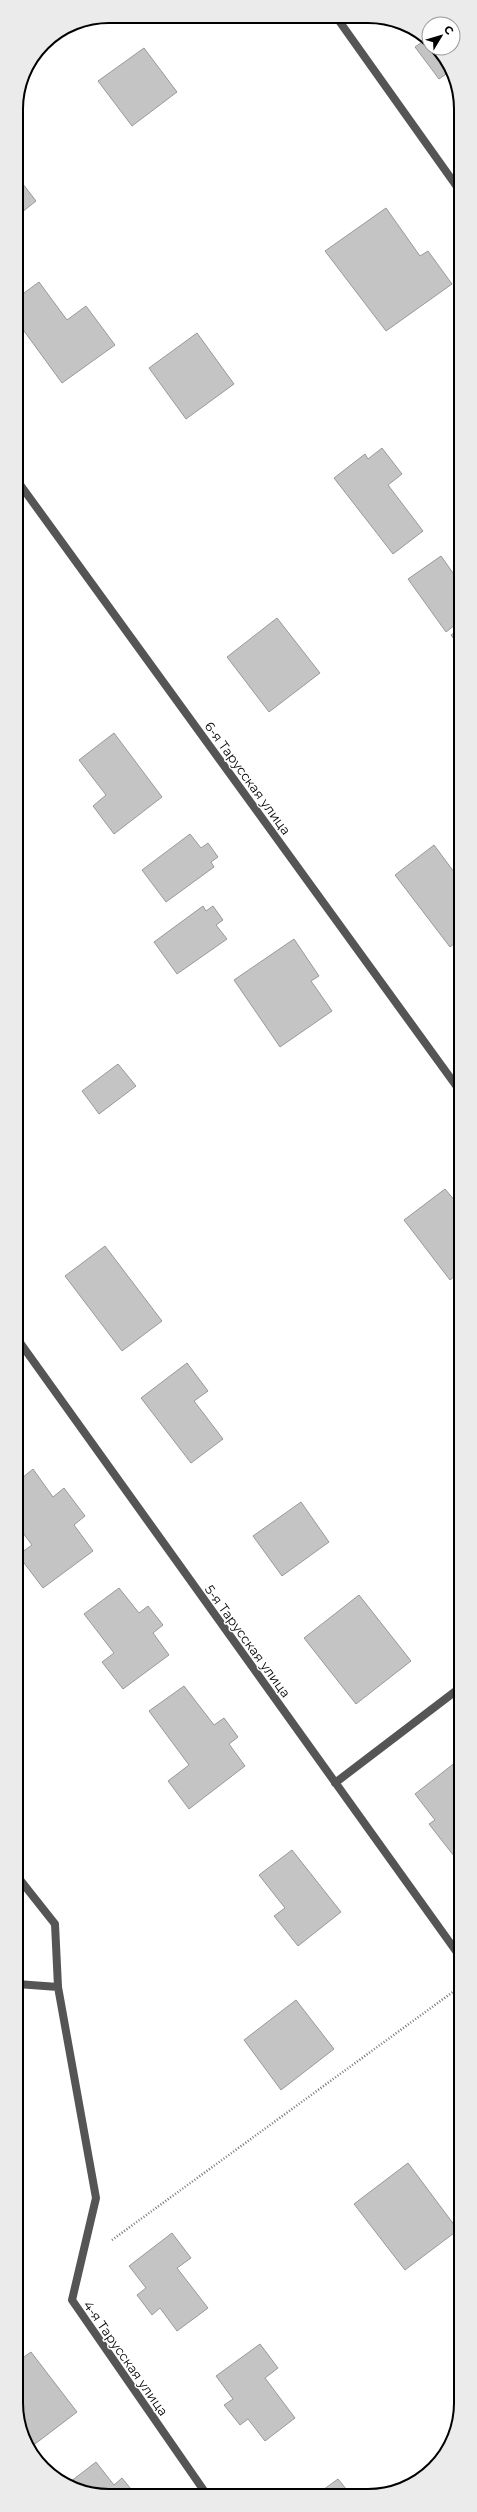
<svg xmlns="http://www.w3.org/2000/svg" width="477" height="2512" font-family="Montserrat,sans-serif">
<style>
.building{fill:#c4c4c4;stroke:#999}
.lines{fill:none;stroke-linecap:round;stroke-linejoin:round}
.path{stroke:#777;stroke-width:2.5;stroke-dasharray:1 2;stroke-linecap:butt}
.service{stroke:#555;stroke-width:8}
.minor{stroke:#555;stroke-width:8}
.labels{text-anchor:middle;stroke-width:3;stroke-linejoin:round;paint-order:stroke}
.street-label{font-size:13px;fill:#000;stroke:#fff}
.rim{fill:none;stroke:#000;stroke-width:2}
</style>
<rect width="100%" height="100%" fill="#fff"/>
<path class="building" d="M 425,40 L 429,43 L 429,48 L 438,48 L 449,72 L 439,79 L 415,47 Z
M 144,48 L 177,92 L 132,126 L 98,81 Z
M 16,175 L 36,201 L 16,217 Z
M 386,208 L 420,256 L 428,251 L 452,284 L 386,331 L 325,251 Z
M 39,282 L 67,320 L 86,306 L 115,345 L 62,383 L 16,320 L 16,299 Z
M 197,333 L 234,384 L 186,419 L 149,368 Z
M 382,448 L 402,474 L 388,485 L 423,531 L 393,554 L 334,478 L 365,454 L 368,459 Z
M 441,556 L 460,583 L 460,621 L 446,632 L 408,579 Z
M 277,618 L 320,673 L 269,712 L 227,657 Z
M 460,629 L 460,648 L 451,635 Z
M 114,733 L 162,797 L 114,834 L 93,806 L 106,795 L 79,760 Z
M 190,834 L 201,848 L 208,843 L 218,857 L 211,862 L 214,867 L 166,902 L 142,870 Z
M 434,845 L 460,880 L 460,939 L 450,947 L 395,875 Z
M 203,906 L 206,911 L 213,906 L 223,920 L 216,925 L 227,939 L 177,974 L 154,942 Z
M 294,939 L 319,976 L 311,981 L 332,1011 L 280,1047 L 234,980 Z
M 118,1064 L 136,1086 L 99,1114 L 82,1091 Z
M 445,1189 L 461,1208 L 461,1271 L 450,1280 L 404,1220 Z
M 105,1246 L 162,1321 L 122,1351 L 65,1276 Z
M 187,1363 L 208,1391 L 194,1401 L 223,1439 L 191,1463 L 141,1398 Z
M 33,1469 L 53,1497 L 64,1488 L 85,1516 L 74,1525 L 93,1551 L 43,1588 L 18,1555 L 32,1545 L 17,1525 L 17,1482 Z
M 301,1502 L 329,1542 L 282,1576 L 253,1536 Z
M 119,1588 L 139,1613 L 148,1606 L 163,1625 L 153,1633 L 169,1655 L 123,1689 L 102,1662 L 114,1653 L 84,1614 Z
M 359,1595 L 411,1661 L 356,1704 L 304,1638 Z
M 184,1686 L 214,1725 L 224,1718 L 238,1737 L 229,1744 L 245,1766 L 189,1809 L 168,1781 L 189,1765 L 149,1711 Z
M 461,1758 L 461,1865 L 429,1824 L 435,1820 L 415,1794 Z
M 292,1850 L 341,1912 L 298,1946 L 274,1916 L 285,1908 L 259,1875 Z
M 296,2000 L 334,2049 L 281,2090 L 244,2040 Z
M 408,2163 L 458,2230 L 405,2270 L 354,2204 Z
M 172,2233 L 191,2258 L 177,2268 L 208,2308 L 177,2331 L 160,2308 L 152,2315 L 137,2295 L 146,2288 L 129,2266 Z
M 260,2344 L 278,2368 L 265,2378 L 295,2418 L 265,2441 L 248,2419 L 240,2425 L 224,2405 L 233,2399 L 216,2376 Z
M 31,2352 L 77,2412 L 31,2447 L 17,2415 L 17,2362 Z
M 96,2462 L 114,2485 L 122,2478 L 135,2494 L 91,2494 L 70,2482 Z
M 338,2479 L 351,2495 L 316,2495 Z"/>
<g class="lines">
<path class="path" d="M 112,2240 L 461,1986"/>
<path class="service" d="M 17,1876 L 55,1924 L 58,1987"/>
<path class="minor" d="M 337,18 L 460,191
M 16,479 L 460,1091
M 16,1337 L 461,1958
M 335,1783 L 461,1687
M 17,1984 L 58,1987 L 96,2198 L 72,2300 L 207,2495"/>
</g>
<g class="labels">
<g class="street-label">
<text transform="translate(248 778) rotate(54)" y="5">6-я Тарусская улица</text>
<text transform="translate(248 1641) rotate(54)" y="5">5-я Тарусская улица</text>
<text transform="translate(126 2358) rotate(55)" y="5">4-я Тарусская улица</text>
</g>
</g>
<path d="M0 0H477V2512H0ZM109 23H368A86 86 0 0 1 454 109V2403A86 86 0 0 1 368 2489H109A86 86 0 0 1 23 2403V109A86 86 0 0 1 109 23Z" fill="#ebebeb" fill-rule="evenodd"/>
<path class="rim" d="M109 23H368A86 86 0 0 1 454 109V2403A86 86 0 0 1 368 2489H109A86 86 0 0 1 23 2403V109A86 86 0 0 1 109 23Z"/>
<g transform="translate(441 36) rotate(52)"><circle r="19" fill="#ffffff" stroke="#999999"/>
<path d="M0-3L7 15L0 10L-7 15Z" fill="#000000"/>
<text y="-6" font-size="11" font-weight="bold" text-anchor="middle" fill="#000000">С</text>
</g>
</svg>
